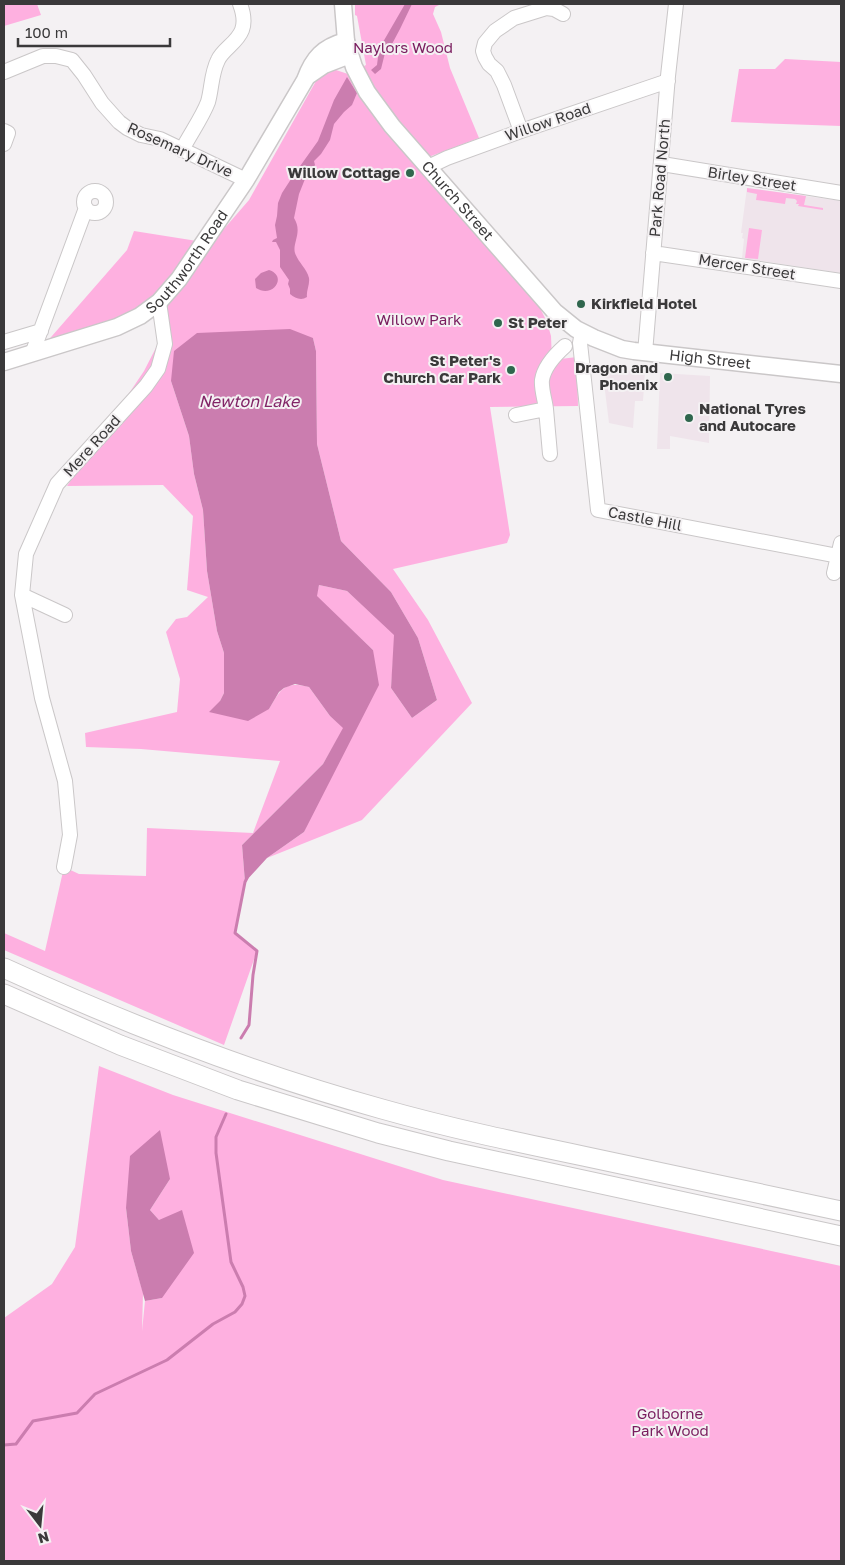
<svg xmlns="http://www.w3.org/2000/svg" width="845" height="1565" font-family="'Golos Text',sans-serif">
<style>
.built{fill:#efe4eb}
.green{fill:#feb0e0;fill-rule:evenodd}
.water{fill:#cb7daf}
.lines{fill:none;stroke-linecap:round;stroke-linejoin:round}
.stream{stroke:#cb7daf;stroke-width:3}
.minor-casing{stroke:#cac7c8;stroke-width:16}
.major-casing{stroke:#cac7c8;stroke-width:19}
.highway-casing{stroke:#cac7c8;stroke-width:21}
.minor{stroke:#fff;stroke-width:14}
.major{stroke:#fff;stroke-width:16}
.highway{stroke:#fff;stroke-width:19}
.poi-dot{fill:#2f664d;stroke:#f4f1f3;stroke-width:2}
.labels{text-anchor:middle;stroke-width:4;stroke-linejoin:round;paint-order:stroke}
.park-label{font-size:15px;fill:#791c5e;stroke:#f4f1f3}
.street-label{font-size:15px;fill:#3a393a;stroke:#f4f1f3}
.poi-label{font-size:15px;font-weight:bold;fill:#3a393a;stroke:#f4f1f3;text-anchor:end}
.water-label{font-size:16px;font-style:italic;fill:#822567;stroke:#f4f1f3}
</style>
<rect width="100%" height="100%" fill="#f4f1f3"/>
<path class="built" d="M 747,188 L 841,201 L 841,273 L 742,258 L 744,239 L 742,238 L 743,233 L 741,233 Z
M 604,369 L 645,372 L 643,401 L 635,401 L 633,428 L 609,423 L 604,383 Z
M 660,373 L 710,376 L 709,443 L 670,436 L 670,449 L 657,449 Z"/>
<path class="green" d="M 4,4 L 37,4 L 41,15 L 4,26 Z
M 355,4 L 441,4 L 435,7 L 433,14 L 441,32 L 450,68 L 479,138 L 418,161 L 526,280 L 547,322 L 551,336 L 552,360 L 577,357 L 578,406 L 490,407 L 510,535 L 507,543 L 393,569 L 428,620 L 472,703 L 362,820 L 267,858 L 304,832 L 373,650 L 316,596 L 319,585 L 347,591 L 395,635 L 391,688 L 412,718 L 437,700 L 418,638 L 391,592 L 341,541 L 317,444 L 316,351 L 313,338 L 171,381 L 189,436 L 194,474 L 203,510 L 207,571 L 217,631 L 224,653 L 224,693 L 220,701 L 269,709 C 281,689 284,681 309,687 L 330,716 L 344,728 L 323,764 L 242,845 L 245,882 L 235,933 L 257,951 L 224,1045 L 4,950 L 4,933 L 45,951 L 64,867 L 79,874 L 146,876 L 147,828 L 253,833 L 280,761 L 141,749 L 86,747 L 85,733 L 177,712 L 180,679 L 166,632 L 176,619 L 187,617 L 208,597 L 187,590 L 193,516 L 163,485 L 67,486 L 144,371 L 162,336 L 151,301 L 139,313 L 45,344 L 127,250 L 134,231 L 197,241 L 210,245 L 249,200 L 316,81 L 322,74 L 333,69 L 348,74 L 366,65 L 357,16 L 355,15 Z
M 785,59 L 841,62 L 841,126 L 731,122 L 739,69 L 775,69 Z
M 747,188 L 806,196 L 804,205 L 823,208 L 823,210 L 798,206 L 799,204 L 796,204 L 797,201 L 795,199 L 786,198 L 785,204 L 756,200 L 757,194 L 747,192 Z
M 749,228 L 762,230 L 758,259 L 745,258 Z
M 99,1066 L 173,1095 L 443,1180 L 841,1266 L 841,1561 L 4,1561 L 4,1318 L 52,1284 L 75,1247 ZM 170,1179 L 150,1210 L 159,1220 L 162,1298 L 145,1301 L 142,1331 L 143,1293 L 131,1251 L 126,1208 Z"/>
<path class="water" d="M 405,4 L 412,4 L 400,29 L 392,44 L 385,53 L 381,69 L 375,74 L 371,70 L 377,65 L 379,49 Z
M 347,77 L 357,93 L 352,105 L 344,112 L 334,124 L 330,140 L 321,154 L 314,161 L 315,165 L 305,179 L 299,194 L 294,218 C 303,232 292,243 295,253 C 298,262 307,269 309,278 C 310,285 306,291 307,297 C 301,301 295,298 290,294 L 290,289 L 288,284 L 289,280 L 280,267 L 280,250 L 276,242 L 272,242 L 273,240 L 277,238 L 275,225 L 277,216 L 278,203 L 282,193 L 293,176 L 318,141 L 334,100 Z
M 269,270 C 288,276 273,299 256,288 L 255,279 L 261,273 Z
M 290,329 L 313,338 L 316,351 L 317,444 L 341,541 L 391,592 L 418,638 L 437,700 L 412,718 L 391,688 L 394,635 L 347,591 L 319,585 L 317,596 L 373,650 L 379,685 L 304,832 L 267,858 L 245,882 L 242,845 L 323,764 L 343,728 L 330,716 L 309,687 L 295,684 L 284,688 L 279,692 L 269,709 L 248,721 L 209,712 L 220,701 L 224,693 L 224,653 L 217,631 L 207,571 L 203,510 L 194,474 L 189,436 L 171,381 L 174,351 L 197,333 Z
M 160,1130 L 170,1179 L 150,1210 L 159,1220 L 182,1210 L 194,1253 L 162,1298 L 145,1301 L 131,1251 L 126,1208 L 130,1156 Z"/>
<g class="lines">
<path class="stream" d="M 241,1038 L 249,1025 L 253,975 L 257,951 L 235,933 L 245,882 L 247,878
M 4,1445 L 16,1444 L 33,1421 L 77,1413 L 95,1394 L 167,1360 L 213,1324 L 235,1312 L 242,1304 L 245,1296 L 243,1287 L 231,1262 L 216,1153 L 216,1137 L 226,1114"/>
<defs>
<path id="minor" d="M 4,72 L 43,56 L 56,56 L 72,60 L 84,75 L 102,103 L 119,122 L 127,128 L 141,135 L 160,139 L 246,180
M 4,131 L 8,133 L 4,144
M 521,131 L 504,85 L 497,71 L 489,64 L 485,57 L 483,51 L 485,43 L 495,31 L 514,18 L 546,8 L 554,9 L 563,14
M 182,150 C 190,134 202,118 208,102 C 212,88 211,74 218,60 C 223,49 237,43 242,30 C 245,22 243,12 240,4
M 662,164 L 841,193
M 428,167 L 447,158 L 521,131 L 668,81
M84 202a11 11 0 1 1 22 0a11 11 0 1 1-22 0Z
M 653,253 L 841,281
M 582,332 L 580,343 L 598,510 L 838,556 L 841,543
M 4,342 L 41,331
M 645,353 L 668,76 L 676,4
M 32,354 L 86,208
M 546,409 L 550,454
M 516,415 L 546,409 C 545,400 541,389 542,380 C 544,367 556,354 565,346
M 834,573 L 838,556
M 22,595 L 65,615
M 64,867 L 70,835 L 65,781 L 42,698 L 22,595 L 26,554 L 57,484 L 146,386 L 158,369 L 165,344 L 159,302"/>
<g id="major">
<path id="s1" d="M 343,4 L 346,41 L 354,67 L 367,92 L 392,126 L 555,312 L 576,329 L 594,338 L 622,349 L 634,351 L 841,374"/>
<path d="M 308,76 L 324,65 L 350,55"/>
<path id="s2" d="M 4,362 L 117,327 L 140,316 L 159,302 L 179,279 L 246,180 L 305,80 C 313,58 323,47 346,41"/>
</g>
<path id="highway" d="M 4,968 C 126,1024 252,1073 382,1109 C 449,1128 516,1142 583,1156 C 669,1174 755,1193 841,1211
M 4,994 L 120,1045 L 238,1090 L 378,1133 L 449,1151 L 841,1236"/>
</defs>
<use href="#minor" class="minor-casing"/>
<use href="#major" class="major-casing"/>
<use href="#highway" class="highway-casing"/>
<use href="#minor" class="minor"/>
<use href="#major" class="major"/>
<use href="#highway" class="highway"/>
</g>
<g class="poi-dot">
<circle cx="410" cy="173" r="5"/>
<circle cx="581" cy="304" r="5"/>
<circle cx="498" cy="323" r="5"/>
<circle cx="511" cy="370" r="5"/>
<circle cx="668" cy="377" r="5"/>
<circle cx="689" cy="418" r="5"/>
</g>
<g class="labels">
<g class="park-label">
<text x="403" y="53">Naylors Wood</text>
<text x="419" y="325">Willow Park</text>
<text x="670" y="1419">Golborne<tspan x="670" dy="17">Park Wood</tspan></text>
</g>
<g class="street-label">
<text transform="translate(548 122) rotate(-19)" y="5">Willow Road</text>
<text transform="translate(180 150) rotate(24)" y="5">Rosemary Drive</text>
<text transform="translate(660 178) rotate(-85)" y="5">Park Road North</text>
<text transform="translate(752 179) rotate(9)" y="5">Birley Street</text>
<text dy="5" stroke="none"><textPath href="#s1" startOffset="234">Church Street</textPath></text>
<text dy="5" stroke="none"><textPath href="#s2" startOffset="216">Southworth Road</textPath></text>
<text transform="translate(747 267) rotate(9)" y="5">Mercer Street</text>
<text dy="5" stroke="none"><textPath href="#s1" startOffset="548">High Street</textPath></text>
<text transform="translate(92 446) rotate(-48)" y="5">Mere Road</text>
<text transform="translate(645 519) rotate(11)" y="5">Castle Hill</text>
</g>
<g class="poi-label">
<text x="400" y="178">Willow Cottage</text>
<text x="591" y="309" text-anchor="start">Kirkfield Hotel</text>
<text x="508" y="328" text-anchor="start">St Peter</text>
<text x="501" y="366">St Peter's<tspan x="501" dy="17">Church Car Park</tspan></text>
<text x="658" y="373">Dragon and<tspan x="658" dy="17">Phoenix</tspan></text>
<text x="699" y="414" text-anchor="start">National Tyres<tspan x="699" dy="17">and Autocare</tspan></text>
</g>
<g class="water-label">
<text x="249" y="407">Newton Lake</text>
</g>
</g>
<rect width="845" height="1565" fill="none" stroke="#3a393a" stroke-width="10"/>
<g transform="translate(40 1525) rotate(164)" stroke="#f4f1f3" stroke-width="4" paint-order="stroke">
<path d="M0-4L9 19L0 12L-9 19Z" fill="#3a393a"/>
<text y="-8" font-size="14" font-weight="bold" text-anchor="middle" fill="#3a393a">N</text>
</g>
<path d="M18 38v8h152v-8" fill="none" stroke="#3a393a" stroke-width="2.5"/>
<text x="25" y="38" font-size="15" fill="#3a393a" stroke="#f4f1f3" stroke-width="4" paint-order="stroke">100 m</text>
</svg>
